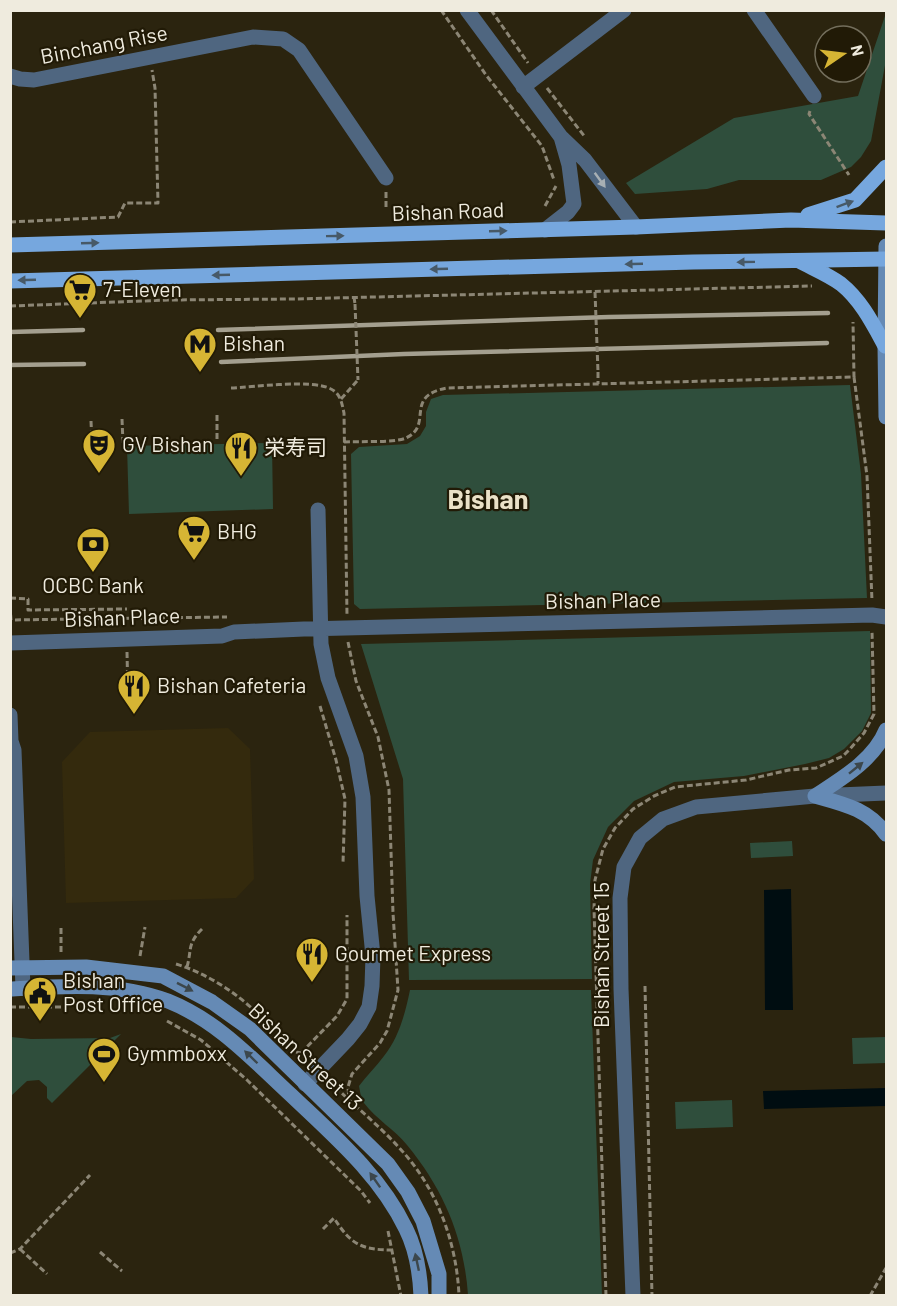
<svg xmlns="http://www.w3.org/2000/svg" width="897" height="1306" font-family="Barlow,'Noto Sans SC',sans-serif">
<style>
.built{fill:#342a0d}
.green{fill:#2f4e3c}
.water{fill:#000d11}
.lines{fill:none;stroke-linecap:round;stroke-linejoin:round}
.path{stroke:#8c8675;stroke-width:3;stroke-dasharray:6 3;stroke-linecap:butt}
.street{stroke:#4f6680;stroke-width:15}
.secondary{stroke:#658ab5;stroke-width:15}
.primary{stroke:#76a7de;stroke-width:15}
.rail{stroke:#a49f8f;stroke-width:4.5}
.path-bridge{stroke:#8c8675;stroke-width:3;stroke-dasharray:6 3;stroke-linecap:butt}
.oneway{fill:#a7afb4}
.oneway2{fill:#475967}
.oneway3{fill:#3c474c}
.labels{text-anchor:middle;stroke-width:4.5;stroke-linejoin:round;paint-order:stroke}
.street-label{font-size:21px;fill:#efebde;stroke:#211a06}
.poi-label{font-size:21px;fill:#efebde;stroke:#211a06;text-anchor:start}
.district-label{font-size:27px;font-weight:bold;fill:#eae1c7;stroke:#211a06}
</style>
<rect width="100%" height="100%" fill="#2b240f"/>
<path class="built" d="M 228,728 L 250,749 L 254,879 L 236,898 L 66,903 L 62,762 L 90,732 Z"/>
<path class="green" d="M 885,16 L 886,16 L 886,60 L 871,141 L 861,157 L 851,167 L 821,180 L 739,180 L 707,189 L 635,194 L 626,183 L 734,118 L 858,96 Z
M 850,385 L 861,474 L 867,598 L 360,609 L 354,604 L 351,454 L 359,447 L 407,444 L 420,436 L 426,426 L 426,412 L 431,399 L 443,395 Z
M 272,443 L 273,509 L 129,514 L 127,446 Z
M 870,631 L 871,713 L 862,731 L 844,749 L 829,758 L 805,764 L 744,776 L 674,782 L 634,801 L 608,827 L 593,860 L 590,884 L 592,979 L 409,980 L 403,779 L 361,644 Z
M 792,841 L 793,856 L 751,858 L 750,843 Z
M 410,990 L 591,990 L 602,1295 L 468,1295 C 464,1238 444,1190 407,1145 C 395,1130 376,1119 364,1103 C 361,1099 360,1091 359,1086 C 367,1075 376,1067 384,1056 C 399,1037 405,1014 410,990 Z
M 121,1034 L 52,1103 L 47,1098 L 47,1087 L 39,1080 L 27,1081 L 11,1096 L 11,1037 L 31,1039 L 110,1038 Z
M 886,1037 L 886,1063 L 853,1064 L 852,1038 Z
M 732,1100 L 733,1127 L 676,1129 L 675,1102 Z"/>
<path class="water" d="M 791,889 L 793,1010 L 765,1010 L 764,890 Z
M 886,1088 L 886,1106 L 764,1109 L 763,1091 Z"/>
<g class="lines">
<path class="path" d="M 441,10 L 486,75 L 542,146 L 554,180
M 491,10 L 528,63
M 547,88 L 585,137
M 810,111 L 809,114 L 849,175
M 386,192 L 386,209
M 545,206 L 556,186
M 10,222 L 118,217 L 125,203 L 158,203 L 155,88 L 152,70
M 354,297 L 355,304
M 86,303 L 87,311
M 10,306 L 168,300 L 295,299 L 812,286
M 598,372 L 598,384
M 854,377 L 867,476 L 872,601
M 231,388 C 254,387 313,379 331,389 C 341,394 342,404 344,413 L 347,615
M 341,399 L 358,380
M 217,415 L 217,441
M 122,419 L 123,443
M 91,421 L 92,443
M 344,442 C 358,441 395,443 406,438 C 434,425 403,396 447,388 L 854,377 L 853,322
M 10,598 L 28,599 L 28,610 L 127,609
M 10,606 L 11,620 L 227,617
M 348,642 L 356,681 L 378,737 L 389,790 L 393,913 L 398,990 L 387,1031 L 380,1043 L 352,1074 L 348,1087 L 349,1100 C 370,1119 391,1137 409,1159 C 440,1197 457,1247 459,1296
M 127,652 L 128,697
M 320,706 L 336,760 L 345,799 L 343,863
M 61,928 L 61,952
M 140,956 L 145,927
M 176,964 C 206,973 237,993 259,1015
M 187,967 C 192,949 187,944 202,929
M 645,986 L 652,1296
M 10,1007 L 62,1007
M 167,1021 L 201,1040 L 247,1080 L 361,1191 L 370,1203
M 296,1052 L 301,1053 L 307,1060
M 301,1053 L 337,1016 L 347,999 L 347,915
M 329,1081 L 348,1099
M 323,1229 L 334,1218 C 351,1245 362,1250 393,1250
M 388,1231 L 401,1296
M 20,1249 L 47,1274
M 100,1252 L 122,1271
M 10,1253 L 20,1249 L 90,1175
M 606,1296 L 594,908 L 595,880 L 603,849 L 615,828 L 633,809 L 654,796 L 675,787 L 746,780 L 789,770 L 816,768 L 843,756 L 850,749 L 864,733 L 874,714 L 872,631
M 870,1296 L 886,1268"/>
<path class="street" d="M 467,10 L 561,137 L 585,160 L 636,227
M 754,10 L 814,96
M 10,76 L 20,79 L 34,80 L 253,37 L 283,39 L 299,50 L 386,178
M 523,87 L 624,10
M 545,230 L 568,212 L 574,204 L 569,165 L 561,137
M 10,643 L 222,636 L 234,632 L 304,629 L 872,615 L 886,617
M 10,715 L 11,741 L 14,750 L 23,988
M 305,1084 L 348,1039 L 360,1024 L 369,1007 L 372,986 L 373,956 L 367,896 L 363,797 L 356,756 L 328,678 L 321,644 L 318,510
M 633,1296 L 621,989 L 620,898 L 624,867 L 640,838 L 663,819 L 696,807 L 815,796 L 886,793"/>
<path class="secondary" d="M 886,246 L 885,346 L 886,417
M 815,796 C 841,779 874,760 886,730
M 815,796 C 844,804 868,809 886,834
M 10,968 L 86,967 L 163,976 L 212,1002 L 250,1029 L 388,1164 L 408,1192 L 423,1221 L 439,1274 L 439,1296
M 10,989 C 63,986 118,982 168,1001 C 218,1021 253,1060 291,1095 C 334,1136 380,1175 406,1229 C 416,1249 420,1273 421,1296"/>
<path class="primary" d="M 808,215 L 855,200 L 886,167
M 10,245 L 636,227 L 791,220 L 886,223
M 799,261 C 812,268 829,275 841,284 C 861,300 873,324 885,346
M 10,281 L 693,262 L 886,259"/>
<path class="rail" d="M 218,330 L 609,317 L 828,313
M 10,332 L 83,330
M 221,362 L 404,354 L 827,343
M 10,365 L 84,364"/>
<path class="path-bridge" d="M 595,292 L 598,372
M 355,304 L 358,380"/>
</g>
<defs><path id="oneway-solid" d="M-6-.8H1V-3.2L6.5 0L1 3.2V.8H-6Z" transform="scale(1.5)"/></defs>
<use class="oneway" href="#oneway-solid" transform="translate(600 180) rotate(54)"/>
<g class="oneway2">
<use href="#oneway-solid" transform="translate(845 204) rotate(-20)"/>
<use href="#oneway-solid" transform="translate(498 231) rotate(-2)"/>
<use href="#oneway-solid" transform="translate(335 236) rotate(-1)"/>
<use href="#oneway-solid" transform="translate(90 243) rotate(-2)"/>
<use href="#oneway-solid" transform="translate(746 262) rotate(179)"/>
<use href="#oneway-solid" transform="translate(634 264) rotate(178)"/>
<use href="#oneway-solid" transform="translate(439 269) rotate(178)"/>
<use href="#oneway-solid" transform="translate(221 275) rotate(178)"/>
<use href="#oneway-solid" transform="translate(27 280) rotate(178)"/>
</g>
<g class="oneway3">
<use href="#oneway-solid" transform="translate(856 768) rotate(-39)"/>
<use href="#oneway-solid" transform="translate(185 987) rotate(27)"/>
<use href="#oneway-solid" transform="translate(251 1057) rotate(-136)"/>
<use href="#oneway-solid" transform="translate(375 1180) rotate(-125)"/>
<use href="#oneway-solid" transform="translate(417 1262) rotate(-102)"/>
</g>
<defs>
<symbol id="supermarket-pin" viewBox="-11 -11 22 30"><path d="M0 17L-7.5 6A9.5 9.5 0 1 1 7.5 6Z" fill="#d6b534" stroke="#211a06"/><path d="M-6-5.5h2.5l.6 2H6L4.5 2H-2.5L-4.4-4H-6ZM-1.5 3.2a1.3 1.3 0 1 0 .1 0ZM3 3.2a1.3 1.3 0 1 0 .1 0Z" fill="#111"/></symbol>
<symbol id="metro-pin" viewBox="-11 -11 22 30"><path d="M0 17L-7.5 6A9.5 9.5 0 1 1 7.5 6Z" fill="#d6b534" stroke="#211a06"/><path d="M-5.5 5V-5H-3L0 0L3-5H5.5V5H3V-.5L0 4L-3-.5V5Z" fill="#111"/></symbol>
<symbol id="theatre-pin" viewBox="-11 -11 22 30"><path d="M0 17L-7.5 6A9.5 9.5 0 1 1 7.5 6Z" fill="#d6b534" stroke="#211a06"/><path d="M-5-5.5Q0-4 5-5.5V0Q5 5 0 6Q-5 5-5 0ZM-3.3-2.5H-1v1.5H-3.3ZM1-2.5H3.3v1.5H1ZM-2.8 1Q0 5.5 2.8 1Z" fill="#111"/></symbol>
<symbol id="restaurant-pin" viewBox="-11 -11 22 30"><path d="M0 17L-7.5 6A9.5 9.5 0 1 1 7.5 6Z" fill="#d6b534" stroke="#211a06"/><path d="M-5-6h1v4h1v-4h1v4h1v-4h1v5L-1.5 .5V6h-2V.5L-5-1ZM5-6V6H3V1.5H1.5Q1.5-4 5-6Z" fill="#111"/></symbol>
<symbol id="bank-pin" viewBox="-11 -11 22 30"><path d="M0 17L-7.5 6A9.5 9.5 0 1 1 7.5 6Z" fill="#d6b534" stroke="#211a06"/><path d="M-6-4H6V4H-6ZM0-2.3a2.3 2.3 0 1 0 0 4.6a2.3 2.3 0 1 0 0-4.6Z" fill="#111"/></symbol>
<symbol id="civic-pin" viewBox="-11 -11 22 30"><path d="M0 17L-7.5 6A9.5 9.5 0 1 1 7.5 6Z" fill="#d6b534" stroke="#211a06"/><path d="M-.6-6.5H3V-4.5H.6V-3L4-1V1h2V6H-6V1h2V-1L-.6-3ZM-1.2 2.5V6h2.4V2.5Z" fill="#111"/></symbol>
<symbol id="stadium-pin" viewBox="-11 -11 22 30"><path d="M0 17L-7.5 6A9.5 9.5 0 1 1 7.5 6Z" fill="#d6b534" stroke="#211a06"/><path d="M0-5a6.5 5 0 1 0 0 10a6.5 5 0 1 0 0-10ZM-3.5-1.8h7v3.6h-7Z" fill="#111"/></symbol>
</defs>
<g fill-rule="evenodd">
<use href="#supermarket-pin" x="61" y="271" width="38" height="52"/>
<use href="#metro-pin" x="181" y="325" width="38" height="52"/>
<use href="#theatre-pin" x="80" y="426" width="38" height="52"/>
<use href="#restaurant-pin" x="222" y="429" width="38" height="52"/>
<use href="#supermarket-pin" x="175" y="513" width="38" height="52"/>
<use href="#bank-pin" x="74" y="525" width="38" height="52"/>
<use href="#restaurant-pin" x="115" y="667" width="38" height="52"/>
<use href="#restaurant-pin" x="293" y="935" width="38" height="52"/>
<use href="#civic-pin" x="21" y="974" width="38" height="52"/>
<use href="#stadium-pin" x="85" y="1035" width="38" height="52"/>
</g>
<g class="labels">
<g class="street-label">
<text transform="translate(104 45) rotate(-11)" y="7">Binchang Rise</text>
<text transform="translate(448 212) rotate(-2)" y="7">Bishan Road</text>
<text transform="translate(603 601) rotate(-1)" y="7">Bishan Place</text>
<text transform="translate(122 618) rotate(-2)" y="7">Bishan Place</text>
<text transform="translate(602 955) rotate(-90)" y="7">Bishan Street 15</text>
<text transform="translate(305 1057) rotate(43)" y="7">Bishan Street 13</text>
</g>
<g class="poi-label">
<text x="103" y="297">7-Eleven</text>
<text x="223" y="351">Bishan</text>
<text x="122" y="452">GV Bishan</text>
<text x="264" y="455">栄寿司</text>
<text x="217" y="539">BHG</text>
<text x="93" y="593" text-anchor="middle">OCBC Bank</text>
<text x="157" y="693">Bishan Cafeteria</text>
<text x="335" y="961">Gourmet Express</text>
<text x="63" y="988">Bishan<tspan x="63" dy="24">Post Office</tspan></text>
<text x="127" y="1061">Gymmboxx</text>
</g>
<g class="district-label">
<text x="488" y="509">Bishan</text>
</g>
</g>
<rect width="897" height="1306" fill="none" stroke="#efebde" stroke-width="24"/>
<g transform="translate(843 54) rotate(76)"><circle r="28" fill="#211a06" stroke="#736e5c" stroke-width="1.5"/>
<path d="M0-4.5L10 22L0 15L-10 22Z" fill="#d6b534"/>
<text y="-9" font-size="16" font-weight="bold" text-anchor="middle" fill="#efebde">N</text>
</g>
</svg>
